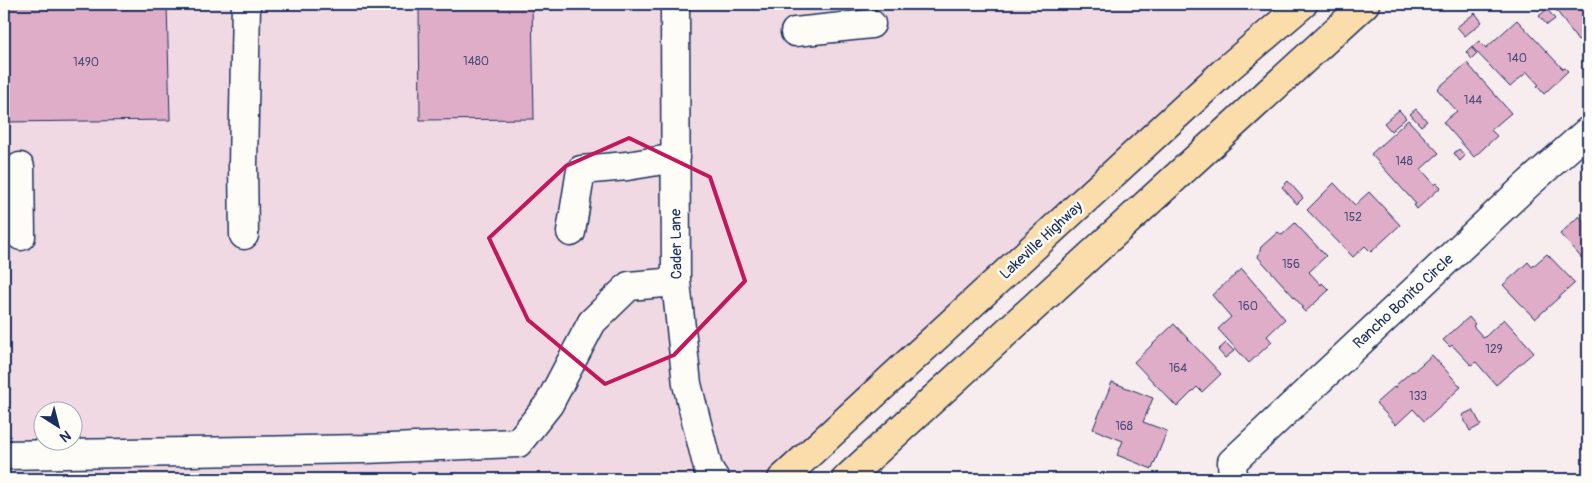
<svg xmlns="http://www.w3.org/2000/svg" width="1592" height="483" font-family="Pangolin,sans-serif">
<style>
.built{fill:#f0d9e3;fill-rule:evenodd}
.building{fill:#e0adc9;stroke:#1b2f5e}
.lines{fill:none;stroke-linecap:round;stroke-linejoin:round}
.minor-casing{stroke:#1b2f5e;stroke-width:31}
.major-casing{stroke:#1b2f5e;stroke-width:31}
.minor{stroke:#fdfcf7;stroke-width:28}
.major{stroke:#fbddab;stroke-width:28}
.marked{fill:none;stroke:#c2185b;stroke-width:4;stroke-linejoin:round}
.labels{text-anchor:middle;stroke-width:5;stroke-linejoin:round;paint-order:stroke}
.number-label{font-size:12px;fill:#4c4e79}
.street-label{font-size:15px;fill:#1b2f5e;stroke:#fdfcf7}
</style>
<rect width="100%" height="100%" fill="#f7ecee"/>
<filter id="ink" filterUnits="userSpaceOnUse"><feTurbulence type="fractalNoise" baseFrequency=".02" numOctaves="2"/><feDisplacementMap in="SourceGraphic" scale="10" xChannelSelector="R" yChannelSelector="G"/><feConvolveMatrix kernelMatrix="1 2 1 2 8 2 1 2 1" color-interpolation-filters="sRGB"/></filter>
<g filter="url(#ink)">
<path class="built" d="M 4,4 L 1276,4 L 764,479 L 4,479 ZM 42,410 L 72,410 L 72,440 L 42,440 Z"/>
<path class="building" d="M 4,4 L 167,4 L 170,120 L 4,122 Z
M 419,4 L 532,4 L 534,119 L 420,120 Z
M 1552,4 L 1588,4 L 1588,34 L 1578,41 Z
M 1547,9 L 1555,19 L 1547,25 L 1539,16 Z
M 1475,13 L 1482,22 L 1465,36 L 1457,27 Z
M 1517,20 L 1563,69 L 1565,68 L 1568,71 L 1544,94 L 1537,86 L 1539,85 L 1527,72 L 1510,87 L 1472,47 L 1479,41 L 1486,48 Z
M 1471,47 L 1477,54 L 1472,59 L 1466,52 Z
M 1467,63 L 1511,113 L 1491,130 L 1497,136 L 1474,157 L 1443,122 L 1457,111 L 1437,89 Z
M 1416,109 L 1427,121 L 1421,126 L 1410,114 Z
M 1399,110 L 1406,118 L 1391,131 L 1384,123 Z
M 1408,120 L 1439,153 L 1421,169 L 1435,185 L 1437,183 L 1441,187 L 1417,209 L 1414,205 L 1416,204 L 1371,154 Z
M 1459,149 L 1465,156 L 1460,161 L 1454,153 Z
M 1288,181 L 1303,198 L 1297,204 L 1282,187 Z
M 1334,183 L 1355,205 L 1369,192 L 1400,225 L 1371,252 L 1365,246 L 1353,257 L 1307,210 Z
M 1579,216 L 1583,221 L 1588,216 L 1588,265 L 1560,234 Z
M 1295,223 L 1326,256 L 1309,272 L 1321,285 L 1322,283 L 1329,290 L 1305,312 L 1301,308 L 1303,307 L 1258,257 L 1261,247 L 1278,232 L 1282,235 Z
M 1547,254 L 1575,283 L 1535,319 L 1503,285 L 1528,262 L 1532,267 Z
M 1242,269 L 1285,319 L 1267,336 L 1272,342 L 1249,363 L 1218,329 L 1231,317 L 1212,295 Z
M 1469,317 L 1475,324 L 1473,326 L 1484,338 L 1504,319 L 1534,352 L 1496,385 L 1476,362 L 1471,365 L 1452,345 L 1450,347 L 1443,340 Z
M 1174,324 L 1221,374 L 1202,392 L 1197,387 L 1177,407 L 1134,362 Z
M 1226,343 L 1234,351 L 1225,358 L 1218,350 Z
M 1432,355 L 1461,387 L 1424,421 L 1413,409 L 1396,425 L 1376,403 L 1394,387 L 1395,388 L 1397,387 L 1396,385 L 1412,371 L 1413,372 Z
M 1112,382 L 1153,398 L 1143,422 L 1167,431 L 1152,469 L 1117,455 L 1123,441 L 1093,429 Z
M 1473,410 L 1481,425 L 1470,431 L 1462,415 Z
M 1472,474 L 1473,479 L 1433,479 L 1433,475 Z
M 1568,475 L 1568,479 L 1509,479 L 1509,477 Z
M 1283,476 L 1320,476 L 1321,479 L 1283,479 Z
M 1360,477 L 1410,477 L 1410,479 L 1360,479 Z"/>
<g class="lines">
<defs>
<path id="minor" d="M 675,4 L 676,282 L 687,384 L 708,468 L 715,479
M 795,32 L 871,24
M 20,167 L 21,236
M 571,232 L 581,170 L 627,166 L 676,158
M 244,235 L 243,165 L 246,4
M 4,455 L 365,449 L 518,443 L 549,404 L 592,322 L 629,286 L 676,282
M 1233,479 L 1232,462 L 1527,185 L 1588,131"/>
<path id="major" d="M 782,479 L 1228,68 L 1303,4
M 846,479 L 1365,4"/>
</defs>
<use href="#minor" class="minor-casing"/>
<use href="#major" class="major-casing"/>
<use href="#minor" class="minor"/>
<use href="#major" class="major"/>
</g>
</g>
<path class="marked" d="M 629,138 L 710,177 L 745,281 L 674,355 L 605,384 L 528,320 L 489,238 L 566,166 Z"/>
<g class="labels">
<g class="number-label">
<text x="1517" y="62">140</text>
<text x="476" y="65">1480</text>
<text x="86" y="66">1490</text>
<text x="1473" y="104">144</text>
<text x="1404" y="165">148</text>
<text x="1353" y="221">152</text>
<text x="1291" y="268">156</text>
<text x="1248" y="310">160</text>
<text x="1494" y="353">129</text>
<text x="1178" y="372">164</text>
<text x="1418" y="400">133</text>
<text x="1124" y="430">168</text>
</g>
<g class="street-label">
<text transform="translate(1041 240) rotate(-43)" y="5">Lakeville Highway</text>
<text transform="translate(676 244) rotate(-91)" y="5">Cader Lane</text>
<text transform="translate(1403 301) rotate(-43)" y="5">Rancho Bonito Circle</text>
</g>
</g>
<rect width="1592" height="483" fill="none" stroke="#fdfcf7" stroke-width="20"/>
<rect x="10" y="10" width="1572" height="463" fill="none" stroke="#1b2f5e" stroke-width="2" filter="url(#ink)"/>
<g transform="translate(58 426) rotate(144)"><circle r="24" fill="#fdfcf7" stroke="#a3aaba"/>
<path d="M0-4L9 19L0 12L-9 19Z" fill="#1b2f5e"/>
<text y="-8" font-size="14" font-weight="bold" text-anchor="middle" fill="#1b2f5e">N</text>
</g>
</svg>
